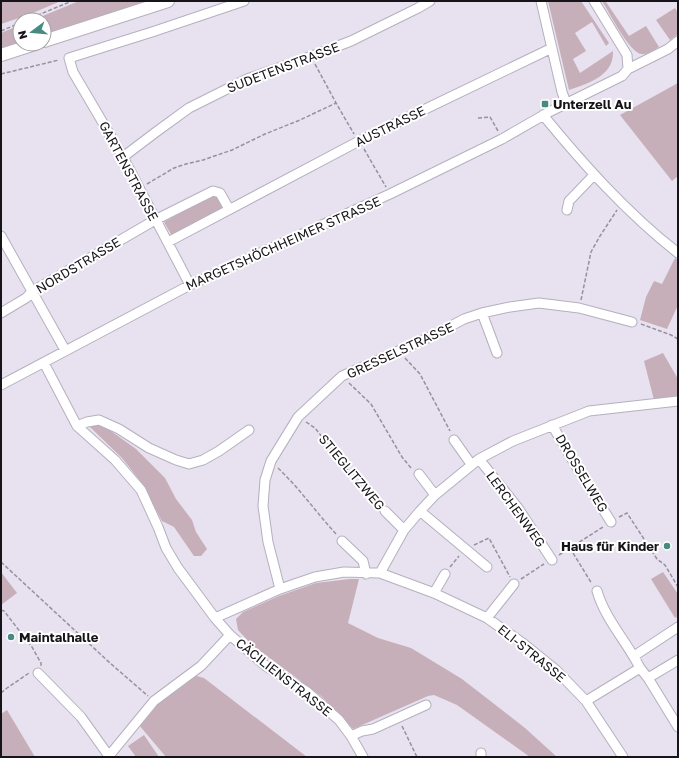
<svg xmlns="http://www.w3.org/2000/svg" width="679" height="758" font-family="'Golos Text',sans-serif">
<style>
.green{fill:#c7afb9}
.lines{fill:none;stroke-linecap:round;stroke-linejoin:round}
.minor-casing{stroke:#b5b0be;stroke-width:11}
.major-casing{stroke:#b5b0be;stroke-width:14}
.path{stroke:#96919d;stroke-width:1.5;stroke-dasharray:4 2;stroke-linecap:butt}
.minor{stroke:#fff;stroke-width:9}
.major{stroke:#fff;stroke-width:12}
.poi-dot{fill:#478b80;stroke:#fff;stroke-width:1.5}
.labels{text-anchor:middle;stroke-width:4;stroke-linejoin:round;paint-order:stroke}
.street-label{font-size:13px;fill:#161419;stroke:#fff}
.poi-label{font-size:13px;font-weight:bold;fill:#161419;stroke:#fff;text-anchor:start}
</style>
<rect width="100%" height="100%" fill="#e7e1f0"/>
<path class="green" d="M 1,1 L 61,1 L 28,15 L 1,24 Z
M 79,1 L 151,1 L 44,35 L 44,20 L 33,20 Z
M 548,1 L 581,1 L 609,43 L 606,46 L 592,22 L 575,33 L 586,51 L 573,59 L 580,73 L 613,51 C 614,76 588,83 569,90 Z
M 602,1 L 607,1 L 606,2 L 629,36 L 646,26 L 659,47 C 654,50 647,55 641,54 C 629,52 609,12 602,1 Z
M 675,8 L 678,13 L 678,34 L 670,40 L 656,20 Z
M 20,25 L 20,43 L 1,49 L 1,33 Z
M 678,83 L 678,176 L 672,181 L 620,115 Z
M 214,194 L 216,195 L 225,208 L 172,236 L 164,222 Z
M 675,258 L 678,260 L 678,305 L 667,329 L 640,320 L 646,297 L 654,281 L 662,284 Z
M 663,353 L 678,379 L 678,396 L 654,400 L 644,361 Z
M 98,424 L 104,426 L 136,449 L 165,478 L 176,499 L 192,520 L 196,532 L 207,549 L 201,556 L 194,556 L 174,527 L 162,521 L 141,482 L 122,458 L 90,427 Z
M 1,572 L 17,593 L 1,605 Z
M 663,572 L 678,594 L 678,616 L 675,618 L 651,579 Z
M 350,579 L 359,579 L 348,623 L 378,638 L 411,648 L 462,679 L 525,728 L 557,757 L 530,757 L 457,705 L 434,695 L 428,696 L 353,729 L 321,696 L 252,645 L 238,630 L 236,619 L 243,612 L 279,596 L 316,583 Z
M 193,675 L 204,678 L 307,757 L 166,757 L 139,725 L 156,704 Z
M 7,710 L 35,757 L 1,757 L 1,714 Z
M 144,735 L 159,757 L 136,757 L 128,746 Z"/>
<g class="lines">
<defs>
<path id="minor" d="M 541,1 L 562,92 L 566,103
M 594,1 L 627,55 L 628,69
M 543,115 C 584,165 627,213 678,253
M 123,157 L 156,132 L 189,108 L 247,79 L 312,56 L 351,41 L 418,8 L 430,1
M 567,210 L 569,201 L 594,175
M 1,236 L 65,350
M 168,242 L 359,141 L 552,48
M 190,285 L 123,157 L 73,72 L 69,58 L 152,32 L 244,1
M 1,313 L 26,298 L 33,291 L 155,220 L 213,191 L 220,193 L 229,209
M 482,313 L 510,307 L 539,303 L 579,308 L 632,322
M 44,363 L 77,426 L 115,460 L 141,490 L 158,527 L 166,548 L 178,568 L 215,618 L 230,635 L 266,666 L 306,691 L 339,720 L 351,736 L 363,757
M 1,385 L 190,285 L 390,194 L 502,139 L 549,112 L 622,76 L 628,69 L 668,49 L 678,41
M 552,425 L 576,466 L 611,522
M 77,426 L 87,422 L 99,420 L 119,429 L 149,448 L 176,460 L 189,464 L 203,460 L 219,451 L 249,430
M 454,440 L 471,464
M 479,459 L 518,508 L 552,560
M 419,474 L 435,495
M 385,511 L 404,530
M 420,511 L 487,567
M 342,541 L 363,561 L 366,574
M 380,573 L 404,530 L 420,511 L 435,495 L 479,459 L 513,441 L 589,411 L 678,401
M 280,589 L 268,542 L 263,506 L 265,480 L 271,461 L 298,417 L 342,376 L 432,336 L 464,319 L 482,313 L 497,353
M 597,591 C 605,619 627,642 640,668
M 434,593 L 445,574
M 215,618 L 280,589 L 315,577 L 344,572 L 380,573 L 434,593 L 487,618 L 524,644 L 556,670 L 586,701 L 623,757
M 487,618 L 514,584
M 634,656 L 678,627
M 38,673 L 81,717 L 109,756
M 648,678 L 678,660
M 586,701 L 640,668 L 648,678 L 678,727
M 351,736 L 362,731 L 373,729 L 426,705
M 108,757 L 154,701 L 201,666 L 230,635
M 481,757 L 481,753"/>
<path id="major" d="M 44,41 L 168,1
M 1,55 L 35,44"/>
</defs>
<use href="#minor" class="minor-casing"/>
<use href="#major" class="major-casing"/>
<path class="path" d="M 26,20 L 72,1
M 1,31 L 20,23
M 315,64 L 336,103 L 354,134
M 1,74 L 59,60
M 478,118 L 490,117 L 498,131
M 364,149 L 386,187
M 147,184 L 174,168 L 186,164 L 203,160 L 232,150 L 265,134 L 300,120 L 336,103
M 581,300 L 591,252 L 600,236 L 617,210
M 641,324 L 671,335 L 678,339
M 405,358 L 420,374 L 450,431
M 349,383 L 371,404 L 402,457 L 411,468
M 306,422 L 315,428 L 369,497 L 378,505
M 278,468 C 299,488 316,512 336,534
M 619,517 L 627,513 L 657,559 L 665,565 L 678,587
M 474,545 L 489,538 L 510,577
M 570,548 L 592,584
M 559,555 L 603,527
M 1,562 L 110,663 L 148,696
M 450,567 L 459,556
M 521,579 L 544,564
M 1,610 L 4,611 L 32,647 L 41,663 L 41,666
M 1,693 L 7,688 L 29,673
M 402,726 L 417,757"/>
<use href="#minor" class="minor"/>
<use href="#major" class="major"/>
</g>
<g class="poi-dot">
<rect x="541" y="100" width="8" height="8" rx="2"/>
<circle cx="667" cy="546" r="4"/>
<circle cx="11" cy="637" r="4"/>
</g>
<g class="labels">
<g class="street-label">
<text transform="translate(283 67) rotate(-21)" y="5">SUDETENSTRASSE</text>
<text transform="translate(390 126) rotate(-26)" y="5">AUSTRASSE</text>
<text transform="translate(129 171) rotate(62)" y="5">GARTENSTRASSE</text>
<text transform="translate(283 243) rotate(-24)" y="5">MARGETSHÖCHHEIMER STRASSE</text>
<text transform="translate(78 265) rotate(-31)" y="5">NORDSTRASSE</text>
<text transform="translate(400 350) rotate(-25)" y="5">GRESSELSTRASSE</text>
<text transform="translate(352 472) rotate(50)" y="5">STIEGLITZWEG</text>
<text transform="translate(582 473) rotate(59)" y="5">DROSSELWEG</text>
<text transform="translate(516 509) rotate(54)" y="5">LERCHENWEG</text>
<text transform="translate(532 653) rotate(39)" y="5">ELI-STRASSE</text>
<text transform="translate(284 677) rotate(38)" y="5">CÄCILIENSTRASSE</text>
</g>
<g class="poi-label">
<text x="553" y="109">Unterzell Au</text>
<text x="659" y="551" text-anchor="end">Haus für Kinder</text>
<text x="19" y="642">Maintalhalle</text>
</g>
</g>
<rect width="679" height="758" fill="none" stroke="#161419" stroke-width="4"/>
<g transform="translate(32 32) rotate(254)"><circle r="19" fill="#ffffff" stroke="#a2a1a3"/>
<path d="M0-3L7 15L0 10L-7 15Z" fill="#478b80"/>
<text y="-6" font-size="11" font-weight="bold" text-anchor="middle" fill="#161419">N</text>
</g>
</svg>
